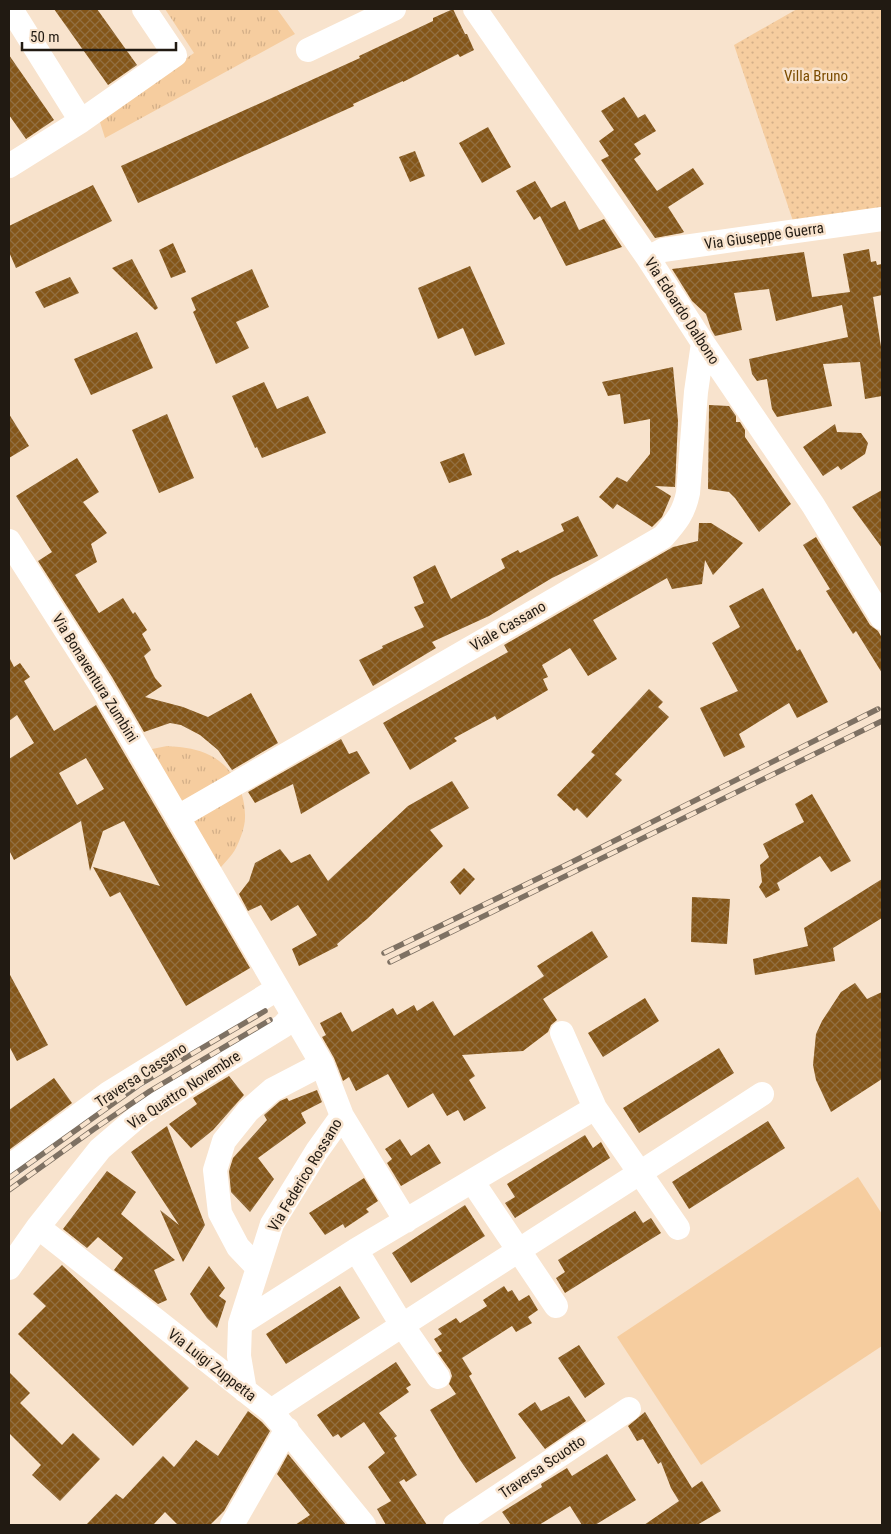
<svg xmlns="http://www.w3.org/2000/svg" width="891" height="1534" font-family="'Roboto Condensed',sans-serif">
<style>
.grass{fill:url(#grass-tufts)}
.park{fill:url(#park-dots)}
.garden{fill:#f6cd9f}
.building{fill:url(#building-cross-hatch);fill-rule:evenodd}
.lines{fill:none;stroke-linecap:round;stroke-linejoin:round}
.street{stroke:#fff;stroke-width:24}
.rail-casing{stroke:#7e7163;stroke-width:5.5}
.rail{stroke:#f8e3cd;stroke-width:4;stroke-dasharray:11;stroke-linecap:butt}
.labels{text-anchor:middle;stroke-width:5;stroke-linejoin:round;paint-order:stroke}
.park-label{font-size:15px;fill:#7b4c00;stroke:#f8e3cd}
.street-label{font-size:15px;fill:#211a12;stroke:#f8e3cd}
</style>
<defs>
<pattern id="grass-tufts" width="24" height="20" patternUnits="userSpaceOnUse" patternTransform="scale(1.25)"><rect width="24" height="20" fill="#f6cd9f"/><path d="M3 7l-1-3M5 7V3M7 7l1-3M15 17l-1-3M17 17v-4M19 17l1-3" fill="none" stroke="#d3af88"/></pattern>
<pattern id="park-dots" width="8" height="8" patternUnits="userSpaceOnUse" patternTransform="scale(1.25)"><rect width="8" height="8" fill="#f6cd9f"/><path d="M2 2h.1M6 6h.1" fill="none" stroke="#d3af88" stroke-width="1.8" stroke-linecap="round"/></pattern>
<pattern id="building-cross-hatch" width="8" height="8" patternUnits="userSpaceOnUse" patternTransform="scale(1.25)"><rect width="8" height="8" fill="#845619"/><path d="M0 0l8 8M0 8l8-8" fill="none" stroke="#926f41"/></pattern>
</defs>
<rect width="100%" height="100%" fill="#f8e3cd"/>
<path class="grass" d="M 165,9 L 277,9 L 295,34 L 105,138 L 99,119 L 194,53 Z
M 167,746 C 180,747 193,748 205,753 C 231,763 246,791 245,818 C 245,827 240,840 236,848 C 232,856 223,864 217,872 L 147,750 Z"/>
<path class="park" d="M 797,9 L 882,9 L 882,208 L 793,221 L 734,45 Z"/>
<path class="garden" d="M 858,1177 L 882,1214 L 882,1346 L 701,1465 L 617,1337 Z"/>
<path class="building" d="M 54,9 L 97,9 L 137,65 L 108,85 Z
M 453,9 L 465,34 L 467,34 L 474,50 L 460,57 L 458,54 L 403,82 L 403,81 L 353,104 L 354,106 L 138,203 L 121,166 L 360,58 L 359,56 L 433,21 L 433,18 Z
M 9,55 L 54,120 L 26,139 L 9,115 Z
M 624,97 L 638,118 L 645,114 L 656,131 L 634,144 L 641,154 L 634,159 L 657,191 L 693,168 L 704,184 L 668,207 L 684,232 L 682,233 L 655,238 L 601,160 L 609,156 L 599,141 L 614,130 L 601,111 Z
M 488,127 L 511,167 L 482,183 L 459,143 Z
M 415,151 L 425,176 L 410,182 L 399,157 Z
M 535,181 L 551,208 L 565,201 L 579,230 L 604,219 L 622,247 L 566,266 L 540,216 L 534,220 L 516,191 Z
M 93,185 L 112,221 L 16,268 L 9,252 L 9,226 Z
M 173,243 L 186,272 L 171,278 L 159,250 Z
M 869,249 L 871,262 L 876,261 L 877,265 L 882,264 L 882,295 L 873,297 L 882,353 L 882,396 L 865,399 L 860,362 L 823,364 L 832,406 L 777,417 L 772,409 L 767,379 L 757,381 L 752,374 L 749,359 L 848,337 L 842,305 L 776,321 L 769,289 L 734,293 L 742,330 L 715,336 L 711,329 L 706,314 L 692,301 L 672,269 L 804,252 L 812,297 L 850,292 L 843,254 Z
M 132,259 L 158,308 L 155,310 L 112,268 Z
M 470,266 L 505,344 L 475,356 L 463,328 L 438,339 L 418,288 Z
M 252,269 L 269,307 L 236,322 L 249,348 L 216,364 L 193,312 L 196,310 L 191,298 Z
M 70,277 L 79,293 L 44,308 L 35,292 Z
M 137,332 L 153,368 L 91,395 L 74,359 Z
M 673,367 L 678,421 L 675,487 L 655,486 L 671,496 L 662,517 L 652,527 L 617,504 L 613,509 L 599,497 L 617,477 L 627,482 L 650,454 L 650,419 L 624,424 L 620,394 L 608,396 L 602,382 Z
M 264,382 L 277,409 L 308,396 L 326,433 L 262,458 L 257,447 L 255,448 L 232,396 Z
M 709,405 L 729,406 L 736,416 L 736,422 L 740,422 L 745,430 L 745,437 L 791,504 L 759,532 L 735,498 L 729,492 L 708,489 Z
M 9,414 L 29,446 L 9,458 Z
M 167,414 L 194,478 L 159,493 L 132,430 Z
M 835,424 L 837,432 L 861,433 L 868,443 L 865,454 L 841,470 L 838,466 L 823,476 L 803,447 Z
M 464,453 L 472,475 L 449,483 L 440,462 Z
M 77,458 L 99,492 L 83,502 L 107,533 L 91,544 L 97,562 L 75,575 L 99,613 L 123,598 L 133,614 L 135,612 L 147,630 L 142,634 L 151,650 L 144,656 L 155,678 L 162,686 L 145,697 L 183,707 L 208,717 L 251,693 L 278,743 L 232,770 L 218,750 L 200,735 L 181,725 L 170,723 L 144,732 L 112,677 L 38,561 L 52,552 L 16,496 Z
M 882,490 L 882,548 L 852,507 Z
M 578,516 L 598,556 L 552,578 L 489,616 L 432,642 L 436,648 L 373,686 L 359,660 L 383,648 L 382,646 L 424,627 L 414,607 L 424,603 L 413,577 L 435,565 L 451,599 L 505,568 L 501,559 L 518,550 L 520,553 L 564,531 L 561,524 Z
M 699,523 L 711,523 L 743,543 L 713,575 L 705,560 L 702,584 L 672,589 L 667,578 L 593,620 L 617,659 L 588,676 L 570,648 L 542,665 L 548,677 L 543,679 L 548,690 L 497,720 L 495,716 L 454,738 L 457,741 L 410,770 L 383,723 L 508,652 L 504,645 L 673,547 L 698,541 Z
M 816,537 L 870,625 L 878,631 L 882,638 L 882,673 L 856,631 L 853,634 L 826,591 L 830,589 L 803,545 Z
M 763,588 L 797,651 L 800,649 L 828,702 L 797,718 L 789,703 L 739,734 L 745,747 L 724,757 L 700,708 L 738,691 L 712,643 L 740,627 L 729,606 Z
M 9,657 L 14,667 L 20,663 L 30,677 L 24,681 L 54,731 L 96,705 L 250,968 L 186,1006 L 120,892 L 110,897 L 93,867 L 160,886 L 124,821 L 103,831 L 90,871 L 81,821 L 14,860 L 9,850 L 9,759 L 34,743 L 17,715 L 9,721 ZM 86,758 L 104,789 L 77,805 L 59,773 Z
M 649,689 L 663,702 L 658,707 L 669,717 L 615,774 L 622,780 L 587,818 L 577,808 L 574,811 L 557,795 L 595,755 L 591,752 Z
M 341,739 L 349,754 L 357,751 L 370,773 L 301,814 L 293,784 L 255,803 L 248,792 Z
M 452,781 L 469,808 L 430,830 L 443,846 L 367,919 L 337,944 L 338,946 L 299,966 L 292,949 L 317,935 L 298,905 L 271,921 L 261,905 L 248,911 L 239,894 L 249,881 L 255,863 L 280,849 L 291,863 L 310,854 L 328,881 L 408,806 Z
M 812,794 L 851,861 L 831,872 L 820,856 L 777,883 L 780,890 L 766,898 L 759,887 L 762,882 L 760,865 L 769,857 L 763,844 L 804,822 L 795,804 Z
M 464,868 L 475,879 L 460,895 L 450,882 Z
M 882,879 L 882,918 L 833,948 L 835,961 L 755,975 L 753,959 L 808,946 L 804,928 Z
M 692,897 L 730,899 L 727,944 L 691,942 Z
M 592,931 L 608,957 L 543,999 L 557,1020 L 551,1025 L 548,1032 L 523,1051 L 462,1055 L 475,1076 L 469,1080 L 486,1108 L 464,1121 L 458,1110 L 447,1116 L 433,1093 L 408,1108 L 388,1074 L 356,1091 L 349,1077 L 343,1081 L 334,1058 L 322,1037 L 326,1035 L 320,1023 L 341,1012 L 352,1032 L 393,1008 L 397,1015 L 414,1005 L 417,1011 L 433,1001 L 454,1036 L 544,976 L 537,966 Z
M 9,973 L 48,1045 L 17,1061 L 9,1046 Z
M 855,983 L 867,999 L 882,992 L 882,1079 L 831,1112 L 816,1080 L 813,1065 L 816,1034 L 822,1021 L 841,992 Z
M 645,998 L 659,1021 L 603,1057 L 588,1033 Z
M 719,1048 L 734,1073 L 639,1133 L 623,1108 Z
M 229,1076 L 244,1095 L 213,1130 L 191,1148 L 169,1124 L 197,1104 L 193,1098 Z
M 54,1078 L 72,1103 L 9,1150 L 9,1110 Z
M 317,1090 L 322,1102 L 301,1113 L 306,1123 L 258,1158 L 274,1179 L 250,1212 L 231,1192 L 229,1171 L 233,1158 L 267,1120 L 264,1115 L 280,1101 L 287,1098 L 289,1101 Z
M 768,1121 L 785,1148 L 689,1209 L 672,1182 Z
M 167,1126 L 205,1225 L 183,1262 L 160,1210 L 179,1225 L 131,1152 Z
M 585,1135 L 593,1148 L 601,1142 L 610,1158 L 515,1218 L 505,1203 L 515,1197 L 507,1184 Z
M 400,1139 L 411,1156 L 429,1144 L 441,1163 L 401,1186 L 387,1163 L 392,1159 L 385,1149 Z
M 107,1171 L 136,1192 L 121,1214 L 175,1260 L 154,1270 L 167,1300 L 158,1304 L 114,1270 L 123,1258 L 98,1237 L 87,1248 L 63,1229 Z
M 364,1178 L 378,1201 L 366,1209 L 369,1212 L 345,1228 L 343,1224 L 325,1235 L 309,1213 Z
M 465,1205 L 485,1236 L 411,1283 L 392,1253 Z
M 635,1211 L 643,1223 L 651,1218 L 661,1233 L 565,1293 L 556,1278 L 565,1272 L 558,1260 Z
M 62,1265 L 189,1388 L 133,1446 L 18,1334 L 46,1306 L 33,1294 Z
M 209,1266 L 225,1288 L 219,1296 L 226,1301 L 217,1328 L 207,1318 L 190,1294 Z
M 340,1286 L 360,1318 L 286,1364 L 266,1334 Z
M 504,1286 L 508,1292 L 512,1290 L 519,1301 L 529,1295 L 538,1310 L 528,1317 L 532,1323 L 516,1332 L 512,1326 L 462,1358 L 472,1374 L 469,1376 L 516,1458 L 476,1483 L 460,1460 L 430,1410 L 456,1394 L 449,1384 L 452,1376 L 450,1370 L 438,1353 L 442,1351 L 434,1339 L 442,1334 L 438,1329 L 456,1318 L 460,1323 L 487,1306 L 483,1300 Z
M 579,1345 L 605,1384 L 585,1398 L 558,1358 Z
M 396,1362 L 411,1385 L 406,1388 L 409,1392 L 379,1413 L 397,1436 L 394,1438 L 417,1475 L 406,1482 L 404,1479 L 399,1482 L 427,1525 L 386,1525 L 377,1509 L 391,1501 L 368,1467 L 385,1453 L 364,1422 L 341,1438 L 338,1434 L 333,1437 L 317,1415 Z
M 9,1372 L 30,1393 L 20,1403 L 62,1445 L 73,1433 L 100,1459 L 60,1501 L 32,1475 L 41,1465 L 9,1433 Z
M 569,1396 L 586,1421 L 545,1449 L 518,1414 L 535,1402 L 541,1411 Z
M 248,1411 L 262,1422 L 270,1431 L 224,1511 L 210,1525 L 178,1525 L 165,1512 L 153,1525 L 86,1525 L 116,1494 L 123,1499 L 163,1456 L 174,1467 L 196,1440 L 218,1456 Z
M 645,1412 L 692,1488 L 702,1481 L 721,1511 L 697,1525 L 644,1525 L 679,1501 L 671,1488 L 661,1462 L 658,1464 L 643,1439 L 637,1441 L 628,1426 Z
M 288,1454 L 346,1525 L 295,1525 L 310,1515 L 277,1474 Z
M 607,1454 L 636,1500 L 595,1525 L 582,1525 L 570,1506 L 539,1525 L 511,1525 L 502,1512 L 542,1487 L 541,1484 L 567,1468 L 572,1476 Z"/>
<g class="lines">
<path class="street" d="M 11,9 L 81,121
M 475,9 L 648,258 L 703,343 L 813,505 L 882,618
M 308,50 L 394,9
M 9,166 L 81,121 L 175,55 L 144,9
M 648,258 L 663,250 L 882,219
M 9,541 L 100,684 L 322,1064 L 342,1116 L 317,1151 L 272,1224 L 240,1324 L 239,1356 L 245,1391
M 178,817 L 663,537 C 676,522 684,513 688,493 L 696,392 L 703,343
M 595,1108 L 678,1228
M 342,1116 L 406,1221
M 9,1167 L 109,1093 L 277,989
M 472,1181 L 556,1306
M 38,1227 L 271,1411 L 364,1525
M 356,1250 L 402,1325 L 438,1377
M 9,1268 L 38,1227 L 100,1149 L 142,1113 L 283,1026 L 293,1015
M 258,1268 L 238,1247 L 220,1213 L 215,1170 L 224,1141 L 248,1111 L 272,1090 L 322,1064
M 240,1324 L 356,1250 L 595,1108 L 562,1033
M 271,1411 C 434,1303 599,1200 762,1094
M 232,1525 L 287,1429
M 455,1525 L 629,1409"/>
<defs>
<path id="rail" d="M 384,953 L 566,865 L 878,709
M 390,962 L 882,721
M 9,1178 L 139,1085 L 265,1011
M 9,1190 L 94,1129 L 150,1091 L 270,1020"/>
</defs>
<use href="#rail" class="rail-casing"/>
<use href="#rail" class="rail"/>
</g>
<g class="labels">
<g class="park-label">
<text x="816" y="81">Villa Bruno</text>
</g>
<g class="street-label">
<text transform="translate(764 236) rotate(-8)" y="5">Via Giuseppe Guerra</text>
<text transform="translate(682 311) rotate(57)" y="5">Via Edoardo Dalbono</text>
<text transform="translate(508 626) rotate(-30)" y="5">Viale Cassano</text>
<text transform="translate(95 678) rotate(58)" y="5">Via Bonaventura Zumbini</text>
<text transform="translate(141 1075) rotate(-33)" y="5">Traversa Cassano</text>
<text transform="translate(184 1090) rotate(-33)" y="5">Via Quattro Novembre</text>
<text transform="translate(305 1175) rotate(-59)" y="5">Via Federico Rossano</text>
<text transform="translate(212 1365) rotate(38)" y="5">Via Luigi Zuppetta</text>
<text transform="translate(542 1467) rotate(-34)" y="5">Traversa Scuotto</text>
</g>
</g>
<rect width="891" height="1534" fill="none" stroke="#211a12" stroke-width="20"/>
<path d="M22 42v8h154v-8" fill="none" stroke="#211a12" stroke-width="2.5"/>
<text x="30" y="42" font-size="15" fill="#211a12" stroke="#f8e3cd" stroke-width="4" paint-order="stroke">50 m</text>
</svg>
